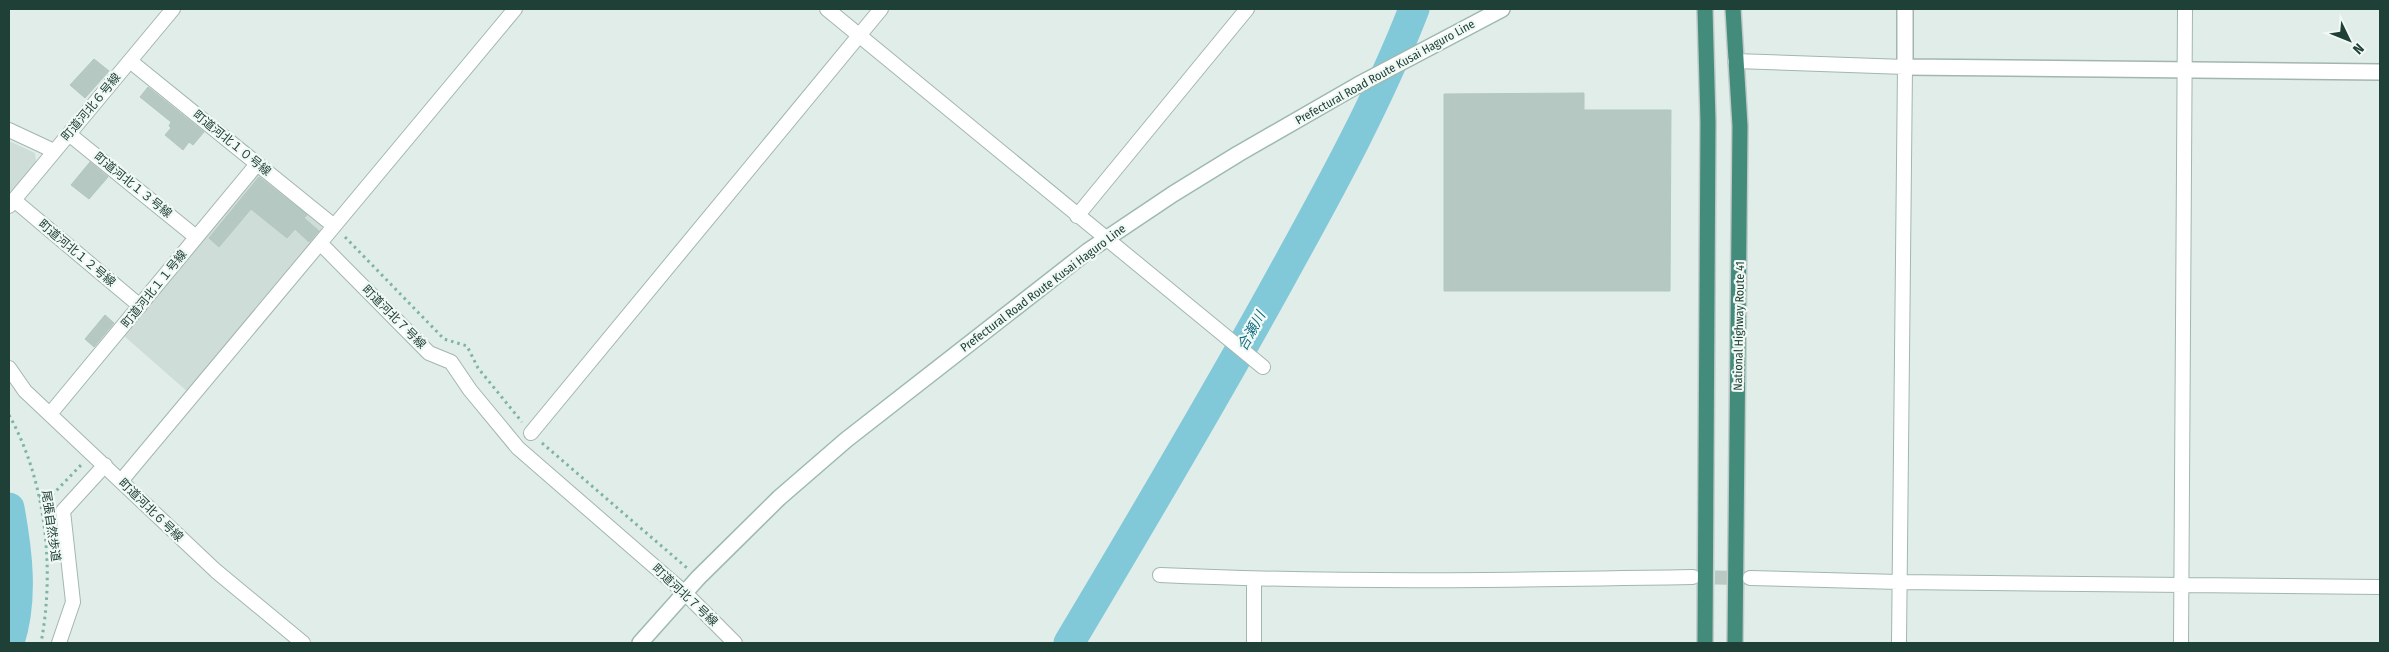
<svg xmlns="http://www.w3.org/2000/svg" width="2389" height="652" font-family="'Fira Sans Condensed','Noto Sans JP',sans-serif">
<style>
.built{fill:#ceddd7}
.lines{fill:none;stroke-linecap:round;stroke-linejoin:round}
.river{stroke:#81c9d9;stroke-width:31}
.building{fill:#b5c8c1;stroke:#b2c7bf}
.minor-tunnel{stroke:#b9cac5;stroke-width:14;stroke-dasharray:14 7;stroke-linecap:butt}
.minor-casing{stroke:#a2b6af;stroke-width:16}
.tertiary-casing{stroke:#a2b6af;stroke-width:18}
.secondary-casing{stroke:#9dbab0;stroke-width:18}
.trunk-casing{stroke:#c0cac7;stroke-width:18}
.path{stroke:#7db4a4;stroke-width:3;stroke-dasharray:2.5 4;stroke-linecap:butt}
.minor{stroke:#fff;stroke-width:14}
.tertiary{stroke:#fff;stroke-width:15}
.secondary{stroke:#fff;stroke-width:15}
.trunk{stroke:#438c7c;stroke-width:15}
.labels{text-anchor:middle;stroke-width:4.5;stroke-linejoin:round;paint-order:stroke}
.street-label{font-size:12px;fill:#1f4037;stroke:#f1f9f5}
.water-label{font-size:14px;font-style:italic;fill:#126d83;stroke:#f1f9f5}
</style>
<rect width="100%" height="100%" fill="#e0ede8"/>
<path class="built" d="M 9,141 L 35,153 L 36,162 L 9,194 Z
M 259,171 L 322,222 L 321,234 L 189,393 L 123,335 Z"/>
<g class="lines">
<path class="river" d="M 9,508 C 17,552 23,599 9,642
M 1069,643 C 1143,519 1216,396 1285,270 C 1332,185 1379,99 1414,9"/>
</g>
<path class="building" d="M 94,59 L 109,71 L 85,98 L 70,85 Z
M 148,87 L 204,132 L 193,145 L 189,142 L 183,150 L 165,135 L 171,128 L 169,126 L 171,122 L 140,97 Z
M 1584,93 L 1584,110 L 1671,110 L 1670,291 L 1444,291 L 1444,94 Z
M 90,162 L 108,177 L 89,199 L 71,185 Z
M 259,177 L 307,215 L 304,218 L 319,231 L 309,242 L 295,229 L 287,238 L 251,209 L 219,247 L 209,238 Z
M 105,315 L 114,323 L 94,347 L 85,339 Z"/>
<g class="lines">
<path class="minor-tunnel" d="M 1694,577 L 1745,578"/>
<defs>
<path id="minor" d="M 827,9 L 1263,367
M 130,61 L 334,226
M 1735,61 L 1905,67 L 1899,643
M 9,130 L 54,151
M 69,134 L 196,237
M 14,200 L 140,306
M 9,206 L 173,9
M 1077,216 L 1247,9
M 320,243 L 515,9
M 9,368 L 25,391 L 216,571 L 303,643
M 50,414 L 257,164
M 531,433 L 881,9
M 121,481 L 320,243 L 429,353 L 451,362 L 470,390 L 518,448 L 685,593 L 735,643
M 1160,575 C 1338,583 1516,580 1693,577
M 1750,578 L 1899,582 L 2380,587
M 59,643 L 73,602 L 63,511 L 105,465
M 1254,643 L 1254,579
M 2181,643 L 2185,9"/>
<path id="tertiary" d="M 1905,9 L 1905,67 L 2380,72"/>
<path id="secondary" d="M 640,643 L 698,578 L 779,498 L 846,440 L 1088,251 L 1173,194 L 1238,154 L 1358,85 L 1502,9"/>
<path id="trunk" d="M 1733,9 L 1740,126 L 1735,643
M 1705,643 L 1708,122 L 1705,9"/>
</defs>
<use href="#minor" class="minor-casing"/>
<use href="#tertiary" class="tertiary-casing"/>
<use href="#secondary" class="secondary-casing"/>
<use href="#trunk" class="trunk-casing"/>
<path class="path" d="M 345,237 L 444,339 L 467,346 L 478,368 L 522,422
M 9,415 C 46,481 55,569 41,643
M 542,443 L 687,568
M 39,497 L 53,494 L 81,465"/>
<use href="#minor" class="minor"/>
<use href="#tertiary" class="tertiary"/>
<use href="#secondary" class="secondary"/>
<use href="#trunk" class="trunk"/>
</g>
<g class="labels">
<g class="street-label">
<text transform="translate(1385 72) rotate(-29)" y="4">Prefectural Road Route Kusai Haguro Line</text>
<text transform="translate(91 107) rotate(-50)" y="4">町道河北６号線</text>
<text transform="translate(232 143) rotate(39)" y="4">町道河北１０号線</text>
<text transform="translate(133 185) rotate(39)" y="4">町道河北１３号線</text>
<text transform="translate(77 253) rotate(40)" y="4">町道河北１２号線</text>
<text transform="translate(1043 288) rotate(-37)" y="4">Prefectural Road Route Kusai Haguro Line</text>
<text transform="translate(154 289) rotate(-51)" y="4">町道河北１１号線</text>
<text transform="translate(394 317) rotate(45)" y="4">町道河北７号線</text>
<text transform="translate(1739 326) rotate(-89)" y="4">National Highway Route 41</text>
<text transform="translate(151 510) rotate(44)" y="4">町道河北６号線</text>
<text transform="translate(51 526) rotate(82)" y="4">尾張自然歩道</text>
<text transform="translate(685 595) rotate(43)" y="4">町道河北７号線</text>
</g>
<g class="water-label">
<text transform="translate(1251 331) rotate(-61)" y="5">合瀬川</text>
</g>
</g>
<rect width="2389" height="652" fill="none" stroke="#1f4037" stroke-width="20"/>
<g transform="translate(2349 40) rotate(133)" stroke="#f1f9f5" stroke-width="4" paint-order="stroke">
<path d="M0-4L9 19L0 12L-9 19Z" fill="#1f4037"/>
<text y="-8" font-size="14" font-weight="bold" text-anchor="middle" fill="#1f4037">N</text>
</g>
</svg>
